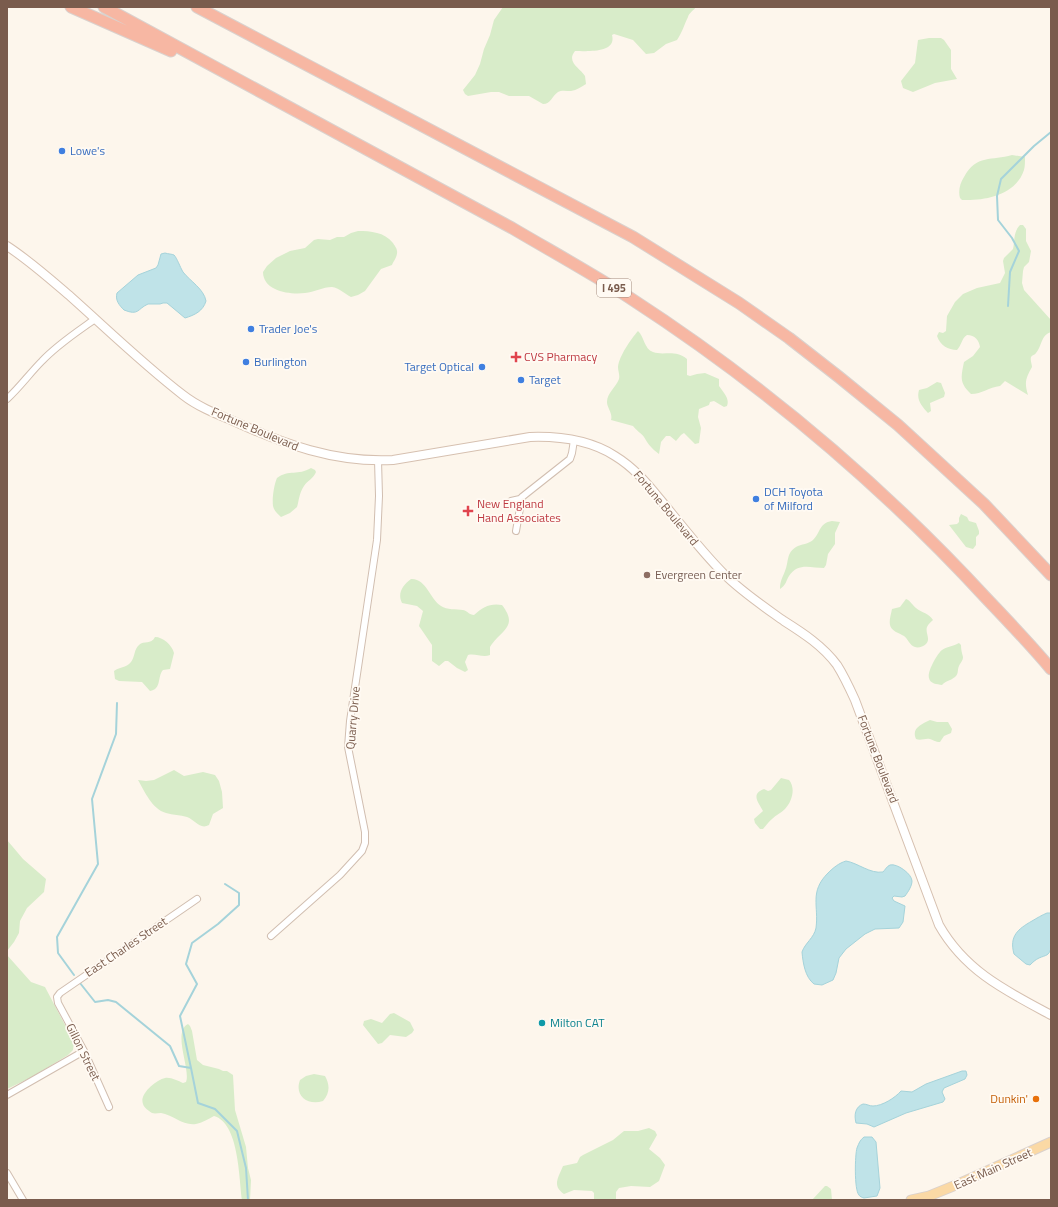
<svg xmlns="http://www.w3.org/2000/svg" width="1058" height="1207" font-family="'Titillium Web',sans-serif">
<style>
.green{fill:#d8ecc9}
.water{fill:#bfe3e8;stroke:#a5d3da}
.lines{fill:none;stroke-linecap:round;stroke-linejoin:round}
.stream{stroke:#a5d3da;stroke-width:2}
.minor-casing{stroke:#d1beb0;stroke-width:8}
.secondary-casing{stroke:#d6c0b0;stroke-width:10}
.primary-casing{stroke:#dad1cd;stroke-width:11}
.motorway-casing{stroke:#dad1cd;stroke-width:13}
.minor{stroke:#fff;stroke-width:6}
.secondary{stroke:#fff;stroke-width:8}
.primary{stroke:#fbd9a5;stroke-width:9}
.motorway{stroke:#f7b7a3;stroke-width:11}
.shop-dot{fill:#3f7fe0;stroke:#fffaf3;stroke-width:1.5}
.health-dot{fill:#e0444e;stroke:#fffaf3;stroke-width:1.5}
.education-dot{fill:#8d6e63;stroke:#fffaf3;stroke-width:1.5}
.culture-dot{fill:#0f9aa8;stroke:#fffaf3;stroke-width:1.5}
.food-dot{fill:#e8710a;stroke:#fffaf3;stroke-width:1.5}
.labels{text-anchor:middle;stroke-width:3.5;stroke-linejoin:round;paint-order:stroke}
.shield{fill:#fffaf3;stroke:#a28b7f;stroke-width:1}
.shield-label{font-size:11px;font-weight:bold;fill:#7a5c4d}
.shop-label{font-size:12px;fill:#366cbe;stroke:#fffaf3;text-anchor:start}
.health-label{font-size:12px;fill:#be3a42;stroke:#fffaf3;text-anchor:start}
.street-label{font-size:12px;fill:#7a5c4d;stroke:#fffaf3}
.education-label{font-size:12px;fill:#785e54;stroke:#fffaf3;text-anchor:start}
.culture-label{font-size:12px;fill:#0d838f;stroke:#fffaf3;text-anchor:start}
.food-label{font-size:12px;fill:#c56008;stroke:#fffaf3;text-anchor:end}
</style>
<rect width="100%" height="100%" fill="#fdf6ec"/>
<path class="green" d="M 503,7 L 696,7 C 693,11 689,13 688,17 C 684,25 682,33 677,40 L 666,44 L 654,53 L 646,54 L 633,40 L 614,34 L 612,35 C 617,54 586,51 575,51 C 566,62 580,68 585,76 L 586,84 C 581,87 577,90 571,91 C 566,91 561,90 558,92 C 552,96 551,104 543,104 L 529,96 L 509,96 L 499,92 L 491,92 L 468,96 L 465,94 L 463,90 L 475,75 L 480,64 L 484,49 L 490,35 L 494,20 Z
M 929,38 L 941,38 L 944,40 L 951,50 L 951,69 L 957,79 L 935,83 L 913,92 L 903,88 L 901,81 L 915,63 L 918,40 Z
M 1012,155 L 1025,157 C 1025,162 1025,166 1024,170 C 1016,195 985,201 962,200 L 960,198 C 958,191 960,183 964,177 C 976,154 992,161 1012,155 Z
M 1020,225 L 1023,225 L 1026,229 L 1026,241 L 1031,251 L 1029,262 L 1024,267 L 1023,271 L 1022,283 L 1024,290 L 1051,320 L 1051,332 C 1041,335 1042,346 1036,353 C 1035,355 1032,355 1031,357 C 1030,360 1032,364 1032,367 C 1026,378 1024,382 1028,395 L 1005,381 L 1000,386 C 989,387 982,394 971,394 C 959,383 961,377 964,362 L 973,356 L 980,347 C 979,340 975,335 967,335 C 961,339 962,345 957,350 C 948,350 940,345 937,336 L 939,332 L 943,333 L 946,331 L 947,316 L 955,302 L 963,294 L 977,288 L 1000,283 L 1005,273 L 1003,261 L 1004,258 L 1013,249 C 1015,241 1013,232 1020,225 Z
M 358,231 C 371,231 384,232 393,243 C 394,245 397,248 397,251 C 398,256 393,262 392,265 L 381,269 L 365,291 L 358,295 L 351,297 C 345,294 339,288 332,287 C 323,287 314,292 305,293 C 290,295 263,291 263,272 L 267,266 L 276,258 L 290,251 L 305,248 L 314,240 L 318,239 L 330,240 L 337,237 L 344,237 L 351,233 Z
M 638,331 C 644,336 644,349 653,352 C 664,356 675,349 687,359 L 687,375 L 690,376 L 697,374 L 705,373 L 719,379 L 719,386 C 723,392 730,398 727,406 L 724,407 L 714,401 L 710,402 L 709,405 L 699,409 L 698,417 L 701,428 L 699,443 L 695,444 L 684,433 L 681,435 L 676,441 L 670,436 L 666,436 L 661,442 L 659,454 C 652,449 648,444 644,437 C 642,434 636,430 633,426 L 611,420 C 613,413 607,408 607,402 C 607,393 616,387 619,379 C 620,375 618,371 618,367 C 619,356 631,339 638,331 Z
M 937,382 L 941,383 L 945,393 L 944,397 L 930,403 L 931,411 L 928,413 C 922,406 916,400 919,390 L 927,388 Z
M 311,468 L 315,470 L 316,472 C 314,478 307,481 304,486 C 299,493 299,501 297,507 L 290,513 L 281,517 C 278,514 274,511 273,506 C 272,498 274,485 277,478 C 289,469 298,476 311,468 Z
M 961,514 L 967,517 L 969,521 L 976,523 L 979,531 L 979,534 L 976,537 L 976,545 L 973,549 L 966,547 L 949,525 L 957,524 L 959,522 L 959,518 Z
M 832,521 L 840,522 L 835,533 L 835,544 L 828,554 L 826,565 L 824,568 C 811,568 798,562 789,576 C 786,581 786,585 780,589 C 780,581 782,579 785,571 C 789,562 786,553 796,547 C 801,544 809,544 813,540 C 821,532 819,523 832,521 Z
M 411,579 C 426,578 430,599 441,606 C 447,610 456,609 463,610 C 468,611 469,615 474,615 C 483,607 490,603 502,605 C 519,627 501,630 490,647 L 490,655 C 483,658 475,653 468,655 L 465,662 L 468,670 L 465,672 L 457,668 L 448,661 L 445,661 L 439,666 L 432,661 L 432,645 L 419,626 L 423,611 L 417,606 L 402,603 C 397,593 403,585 411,579 Z
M 906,599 C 911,601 912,605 916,608 C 922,613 929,613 933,620 C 931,622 928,624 927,627 C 925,633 931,639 926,644 C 923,647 918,648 915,647 C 910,646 908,639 904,636 C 899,633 891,631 890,625 C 889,620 891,614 892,609 L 900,607 Z
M 155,637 C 163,637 172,645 174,653 L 170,669 L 163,670 C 157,677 162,689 150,691 L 142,682 L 119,681 L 115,679 L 114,671 C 119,667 126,668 131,662 C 135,657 134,649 139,645 C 144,640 151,645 155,637 Z
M 959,643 L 961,645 C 961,650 962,653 963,657 C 963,661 960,663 959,666 C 957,670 959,674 955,677 C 950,681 945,681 942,685 C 937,684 930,684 929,678 C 927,672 937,654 942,650 C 946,647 954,646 959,643 Z
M 930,720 L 937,722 L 948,722 L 952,729 L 951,733 L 944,736 L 940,742 C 935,742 934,740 930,739 C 925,738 921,741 916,739 C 911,728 922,724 930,720 Z
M 174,770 L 184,776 L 203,772 L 215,775 L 219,781 L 222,792 L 223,808 L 213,814 L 209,825 C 200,830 195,820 187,817 C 180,815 173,815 166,813 C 152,809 145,792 138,780 L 146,781 L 154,780 Z
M 781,778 L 789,780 C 796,788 792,802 785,809 C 781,813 776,815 772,819 C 768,822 766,826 763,829 L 760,829 L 755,823 L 754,819 L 763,811 C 759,803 750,794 764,789 L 768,791 L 771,790 Z
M 7,840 L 23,859 L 46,879 L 44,892 L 27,908 L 20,921 L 19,933 L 14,942 L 7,951 Z
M 7,955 L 31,982 L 45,987 L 74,1042 L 73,1050 L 68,1055 L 32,1077 L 7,1089 Z
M 394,1013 L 410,1022 L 414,1030 L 412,1033 L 406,1037 L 390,1035 L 382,1043 L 378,1044 L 363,1025 L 364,1021 L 371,1019 L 382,1023 L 390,1014 Z
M 188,1024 L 190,1026 L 192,1031 L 197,1060 L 203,1065 L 219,1069 L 223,1071 L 227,1071 L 233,1075 L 235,1110 L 246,1147 L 248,1168 L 251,1180 L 250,1200 L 242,1200 C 239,1178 239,1123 214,1116 C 208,1119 202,1123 196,1124 C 183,1126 173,1115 161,1113 C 158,1113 155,1114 152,1113 C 149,1111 144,1108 143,1104 C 139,1094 156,1080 165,1078 C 171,1077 178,1081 183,1083 L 186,1082 C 191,1070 172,1032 188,1024 Z
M 314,1074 L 325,1076 C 330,1085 330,1093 323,1101 C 308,1106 294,1096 300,1080 L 306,1076 Z
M 649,1128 L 655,1131 L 657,1135 L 649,1149 L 660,1158 L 665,1165 L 659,1181 L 650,1187 L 631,1186 L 619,1188 L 616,1192 L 616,1200 L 594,1200 L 594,1193 L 592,1191 L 574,1190 L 564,1194 C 552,1186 558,1178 563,1166 L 577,1163 L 580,1157 L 583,1155 L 613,1140 L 624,1131 L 638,1131 Z
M 825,1186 L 827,1186 L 831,1189 L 832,1200 L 812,1200 Z"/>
<path class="water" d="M 165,253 C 168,254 172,254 174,255 C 177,258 180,267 183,272 C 190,281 204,289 206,301 C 203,311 195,315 185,318 L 167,303 L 163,303 L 160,304 L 148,304 C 137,309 139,316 124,310 C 119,305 115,300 117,293 L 138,275 L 156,268 L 158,265 L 161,254 Z
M 846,861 C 858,863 870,874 883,872 C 885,870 887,866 890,865 C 897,863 912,874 912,881 C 912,886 908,892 905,896 L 902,897 L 894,896 L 892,898 L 894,901 L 905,906 L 903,922 L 899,928 L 875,929 L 865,934 L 846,949 L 839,958 L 836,973 L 833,980 L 822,985 L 814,984 C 805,977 803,963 802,952 C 805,943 814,938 816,928 C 819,906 809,892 828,873 C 833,868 839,863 846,861 Z
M 1047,913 L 1051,913 L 1051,948 C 1049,956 1046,955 1039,958 C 1035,960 1033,962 1030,965 L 1026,964 L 1014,954 C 1009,936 1018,929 1032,921 C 1037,918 1042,915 1047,913 Z
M 962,1071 L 966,1071 L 967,1075 L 965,1079 L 944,1088 L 942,1092 L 945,1099 L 943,1102 L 906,1113 L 874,1127 L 867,1124 L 856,1123 C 854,1115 855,1107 863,1104 C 867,1104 869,1106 873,1106 C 882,1106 895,1098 901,1091 L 912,1092 L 926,1084 Z
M 864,1137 L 872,1137 L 876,1142 L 880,1188 L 877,1196 L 864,1198 C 863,1198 859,1196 859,1195 C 854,1190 855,1154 857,1148 C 859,1143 860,1140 864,1137 Z"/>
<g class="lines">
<path class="stream" d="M 1008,306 L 1010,272 L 1019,251 L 1012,238 L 998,220 L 997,196 L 1001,179 L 1034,146 L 1051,132
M 74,975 L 58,953 L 57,937 L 98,864 L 92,799 L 116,734 L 117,703
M 80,983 L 95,1002 L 108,1000 L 116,1002 L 170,1046 L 179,1066 L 191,1068 L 198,1103 L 215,1109 L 237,1131 L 246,1168 L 248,1200
M 191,1068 L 180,1016 L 197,984 L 186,964 L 192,943 L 218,924 L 239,905 L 239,893 L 225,884"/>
<defs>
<path id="minor" d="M 7,399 C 20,387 30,373 42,361 C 58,344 77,332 95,319
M 522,497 L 570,459 L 572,453 L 574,440
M 511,501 L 520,499 L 522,497 L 516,531
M 271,936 L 340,875 L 362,851 L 365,843 L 365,832 L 348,747 L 350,721 L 377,540 L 379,496 L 378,460
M 7,1095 L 84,1051
M 109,1107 L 84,1051 L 58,1003 L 57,997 L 60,993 L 197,899
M 7,1173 L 23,1200"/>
<path id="secondary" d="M 7,246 C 30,261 50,279 71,297 C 108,330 144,365 183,395 C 197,406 214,413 231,420 C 283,444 335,463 393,460 L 530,437 C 560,436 590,440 615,456 C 633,467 646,482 659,498 C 680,523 700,550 724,574 C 742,592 763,606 784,621 C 803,633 823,646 837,665 C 844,676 850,689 855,700 L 939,925 C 965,971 1006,991 1051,1015"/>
<path id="primary" d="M 911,1200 L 929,1196 L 956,1185 L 1051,1142"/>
<path id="motorway" d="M 71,7 L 171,51
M 104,7 L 512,228 C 551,251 591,273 630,298 C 761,383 881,484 987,599 C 1009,622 1031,645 1051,669
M 197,7 L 633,237 L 739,303 L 789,338 L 839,377 L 898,425 L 984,504 L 1051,575"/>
</defs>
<use href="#minor" class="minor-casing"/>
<use href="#secondary" class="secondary-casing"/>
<use href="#primary" class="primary-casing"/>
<use href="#motorway" class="motorway-casing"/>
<use href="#minor" class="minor"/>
<use href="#secondary" class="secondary"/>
<use href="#primary" class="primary"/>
<use href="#motorway" class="motorway"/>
</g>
<g class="shop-dot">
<circle cx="62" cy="151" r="4"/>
<circle cx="251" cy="329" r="4"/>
<circle cx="246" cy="362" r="4"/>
<circle cx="482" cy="367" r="4"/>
<circle cx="521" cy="380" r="4"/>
<circle cx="756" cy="499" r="4"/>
</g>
<g class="health-dot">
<path d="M514 351h4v4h4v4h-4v4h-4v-4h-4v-4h4z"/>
<path d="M466 505h4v4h4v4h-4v4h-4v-4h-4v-4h4z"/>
</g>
<circle class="education-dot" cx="647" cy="575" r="4"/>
<circle class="culture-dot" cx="542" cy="1023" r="4"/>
<circle class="food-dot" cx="1036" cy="1099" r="4"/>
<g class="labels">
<rect class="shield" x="597" y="279" width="34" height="18" rx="3"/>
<g class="shield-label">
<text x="614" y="292">I 495</text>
</g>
<g class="shop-label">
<text x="70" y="155">Lowe's</text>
<text x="259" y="333">Trader Joe's</text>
<text x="254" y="366">Burlington</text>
<text x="474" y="371" text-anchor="end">Target Optical</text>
<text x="529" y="384">Target</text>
<text x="764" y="496">DCH Toyota<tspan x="764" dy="14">of Milford</tspan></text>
</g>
<g class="health-label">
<text x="524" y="361">CVS Pharmacy</text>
<text x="477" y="508">New England<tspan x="477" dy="14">Hand Associates</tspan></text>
</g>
<g class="street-label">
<text transform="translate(255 429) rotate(23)" y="4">Fortune Boulevard</text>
<text transform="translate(666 508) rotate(50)" y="4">Fortune Boulevard</text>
<text transform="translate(353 718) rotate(-85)" y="4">Quarry Drive</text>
<text transform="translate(878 759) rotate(69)" y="4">Fortune Boulevard</text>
<text transform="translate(126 947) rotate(-34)" y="4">East Charles Street</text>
<text transform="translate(83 1052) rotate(64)" y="4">Gillon Street</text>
<text transform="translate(993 1169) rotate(-24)" y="4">East Main Street</text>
</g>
<g class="education-label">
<text x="655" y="579">Evergreen Center</text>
</g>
<g class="culture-label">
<text x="550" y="1027">Milton CAT</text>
</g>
<g class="food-label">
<text x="1028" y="1103">Dunkin'</text>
</g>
</g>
<rect width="1058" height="1207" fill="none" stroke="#7a5c4d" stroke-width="16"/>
</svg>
